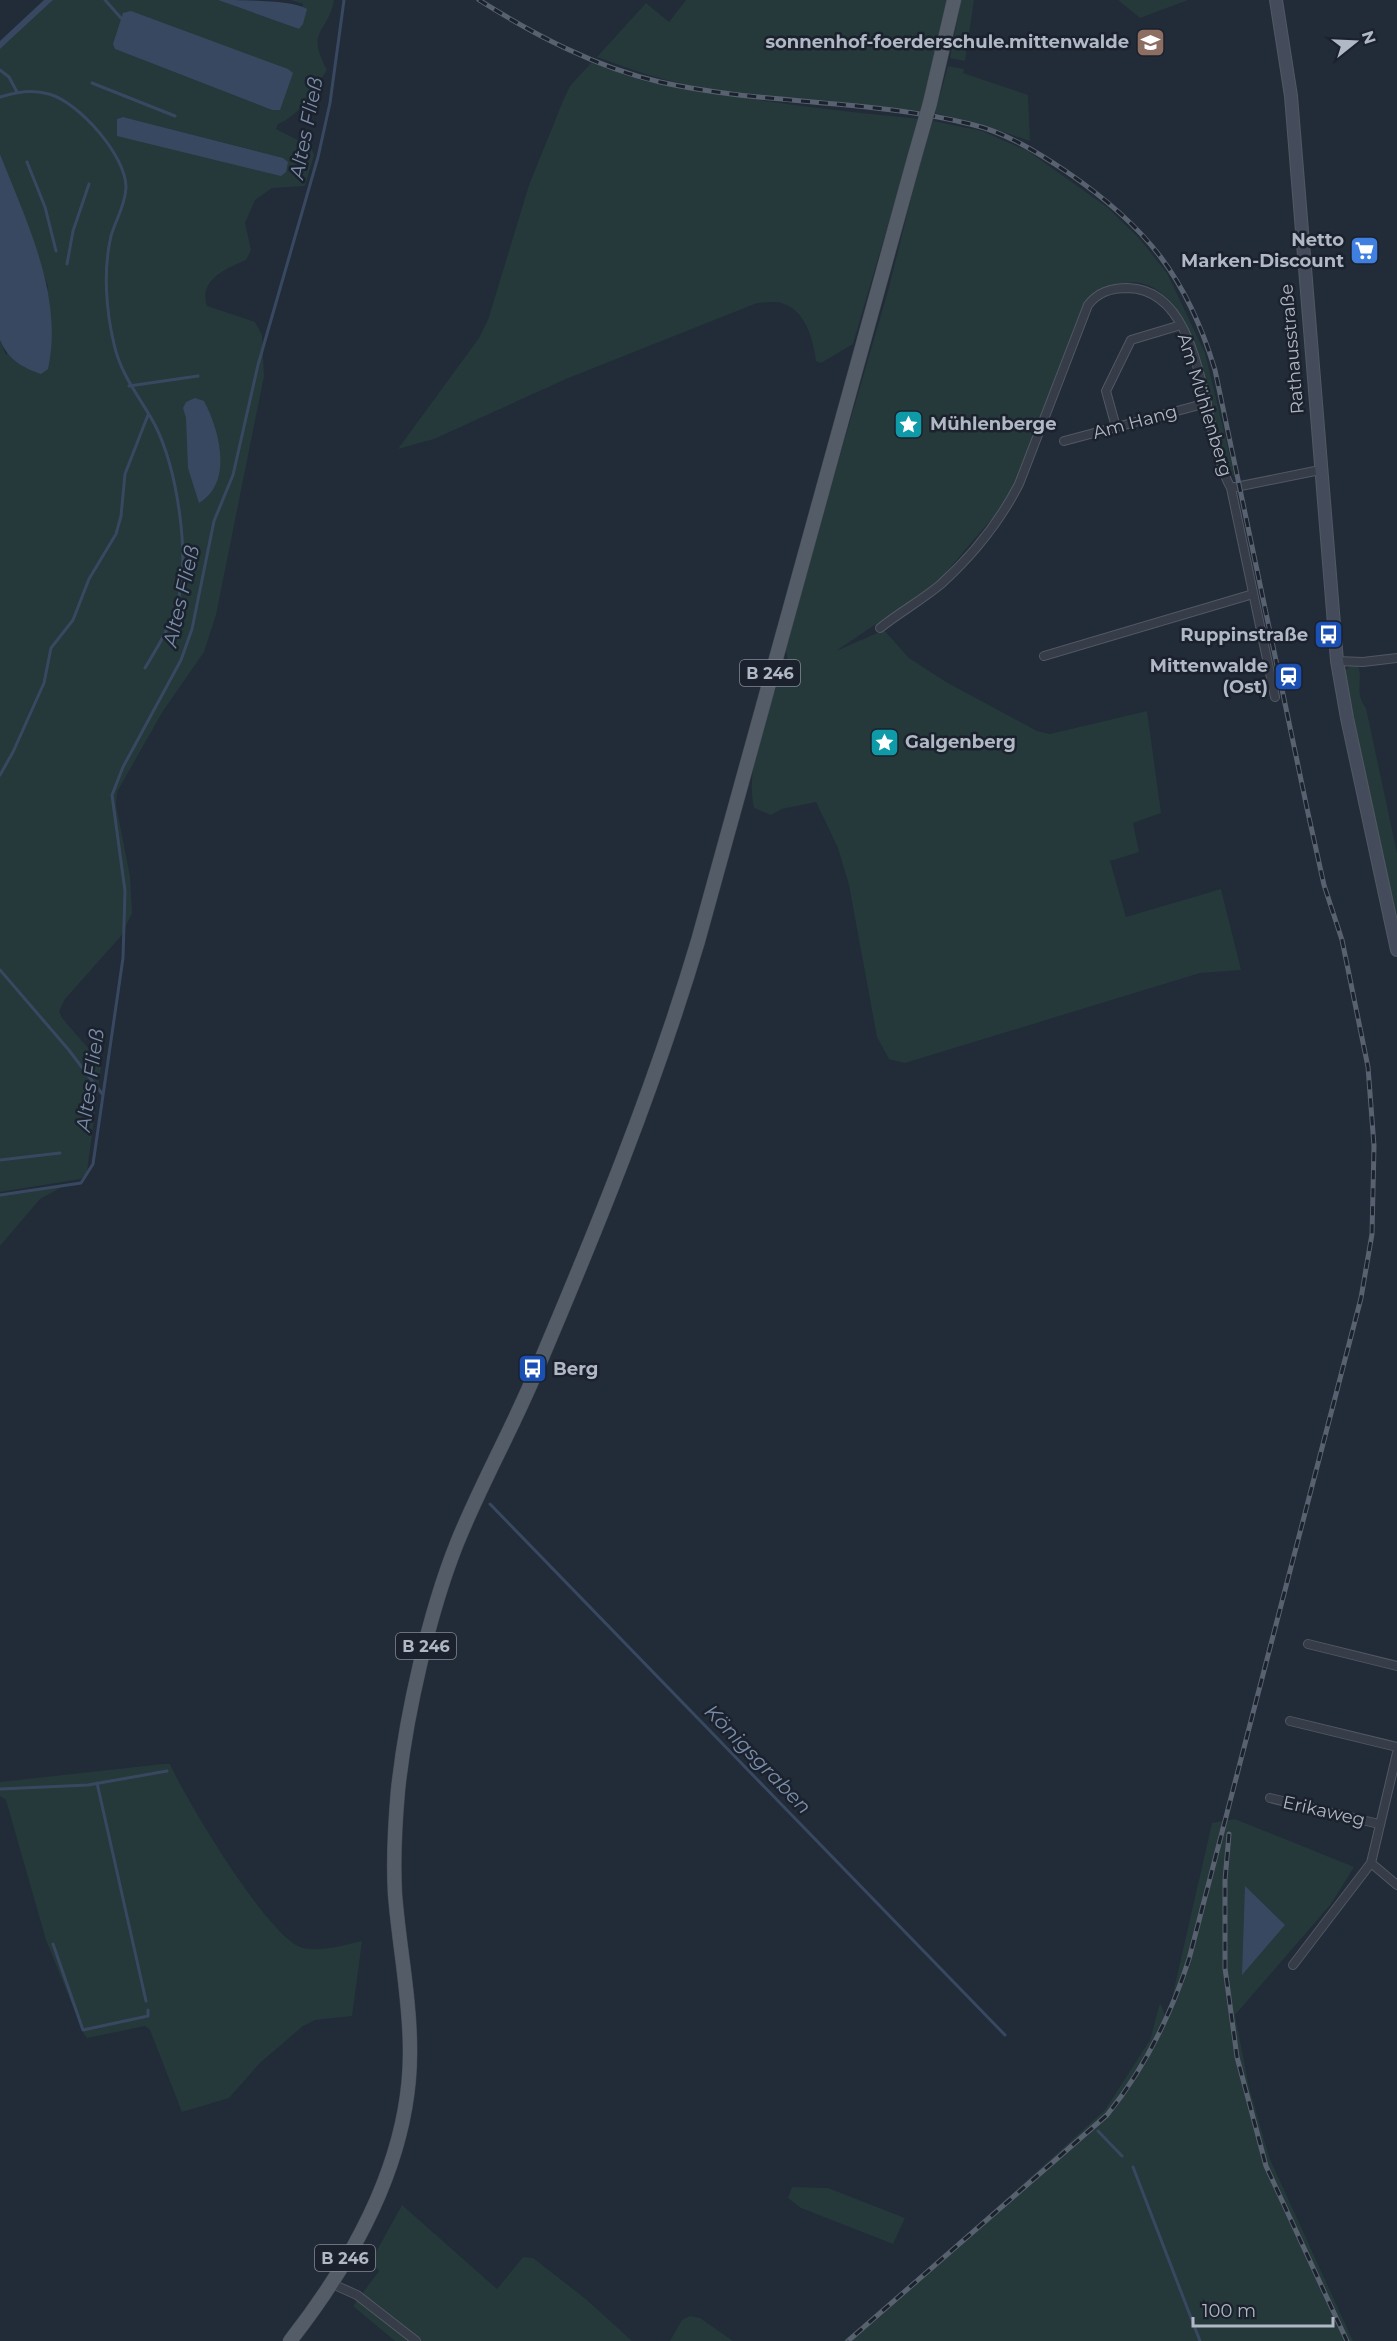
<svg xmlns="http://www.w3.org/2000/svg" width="1397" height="2341" font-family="Montserrat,sans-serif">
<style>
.green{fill:#25383a;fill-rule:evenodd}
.water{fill:#394861}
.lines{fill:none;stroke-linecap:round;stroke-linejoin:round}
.stream{stroke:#394861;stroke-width:3}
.minor-casing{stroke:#515863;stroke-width:10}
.secondary-casing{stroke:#515863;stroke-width:14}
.primary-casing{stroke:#3f4652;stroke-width:15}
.minor{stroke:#363d48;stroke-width:8}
.secondary{stroke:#444c5b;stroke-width:12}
.primary{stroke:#545c68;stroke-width:14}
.rail-casing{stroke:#58616f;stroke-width:5}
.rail{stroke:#1b222d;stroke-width:3;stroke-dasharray:9;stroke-linecap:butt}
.primary-bridge-casing{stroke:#3f4652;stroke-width:15;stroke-linecap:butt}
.primary-bridge{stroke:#545c68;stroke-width:14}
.labels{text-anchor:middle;stroke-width:5;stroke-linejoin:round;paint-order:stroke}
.shield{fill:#1b222d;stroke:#848b97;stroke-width:1.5}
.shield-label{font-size:16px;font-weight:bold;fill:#b1b8c5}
.poi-label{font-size:18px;font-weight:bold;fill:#b1b8c5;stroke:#1b222d;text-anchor:end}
.street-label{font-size:18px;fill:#b1b8c5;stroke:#1b222d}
.water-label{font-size:20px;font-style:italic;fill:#7a8eab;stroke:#1b222d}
</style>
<rect width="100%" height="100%" fill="#222b38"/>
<path class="green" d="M 53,0 L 218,0 L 299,29 L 303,4 L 290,0 L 334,0 C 328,34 305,29 327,70 C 313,91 302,114 278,124 L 276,129 L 311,147 L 314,155 L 305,186 L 272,188 L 255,200 L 245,223 L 251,250 L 246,260 C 227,268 198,280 207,306 L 255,322 L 262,335 L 264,376 L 216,615 L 204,652 L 163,711 L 117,792 L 116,805 L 130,876 L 132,913 L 121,936 L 65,999 L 59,1011 L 62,1018 L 97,1058 L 101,1067 L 87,1172 L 81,1179 L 0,1192 L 0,340 L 6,355 L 48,287 L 0,154 L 0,49 ZM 115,49 L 280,110 L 272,110 ZM 123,117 L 283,158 L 117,119 Z
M 686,0 L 948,0 L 922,111 C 847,104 772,100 698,87 C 663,81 630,69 597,57 L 646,3 L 669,22 Z
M 961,0 L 974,0 L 965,61 L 950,58 Z
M 1118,0 L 1188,0 L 1140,18 Z
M 593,61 C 702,98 806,107 919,119 L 853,344 L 821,363 L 816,361 C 813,339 806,310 781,303 C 774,301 764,303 757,303 L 566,379 L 434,439 L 398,449 L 479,338 L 488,320 L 529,185 L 563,101 L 570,86 Z
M 948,66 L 964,69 L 963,73 L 1028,95 L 1030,141 L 983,125 L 935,113 Z
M 933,121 L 982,131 L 1028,151 L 1107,207 L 1139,238 L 1167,273 L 1205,353 L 1235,477 C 1220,466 1219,443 1215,426 C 1206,384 1193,298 1144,284 C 1127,279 1110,287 1094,292 L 1076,323 L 1016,484 L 1007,501 L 937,583 L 836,651 L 884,630 L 909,658 L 946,682 L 1037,731 L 1050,734 L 1147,711 L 1161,813 L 1133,823 L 1139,852 L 1110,861 L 1126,917 L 1221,889 L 1241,970 L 1200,973 L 905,1063 L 889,1059 L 877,1037 L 849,885 L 838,848 L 816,802 L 782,809 L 771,815 L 754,808 C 744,765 770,710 782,669 L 788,662 L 786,650 C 815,540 847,431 879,322 C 899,256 911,187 933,121 Z
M 1354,665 L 1359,668 C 1362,683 1355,694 1366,708 L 1397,853 L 1397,922 L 1347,686 L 1345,672 L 1349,666 Z
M 64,1186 L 40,1199 L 0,1246 L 0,1195 Z
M 163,1764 L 170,1764 C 185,1798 270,1941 303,1948 C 322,1952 345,1945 362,1941 L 352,2016 L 315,2020 L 303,2026 L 260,2063 L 229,2098 L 182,2112 L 150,2030 L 145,2026 L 87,2038 L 84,2034 L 46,1940 L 6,1800 L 0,1796 L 0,1782 Z
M 1235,1819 L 1354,1867 L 1331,1904 L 1235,2015 L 1249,2087 L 1269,2157 L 1353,2341 L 843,2341 L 938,2260 L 1105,2110 L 1150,2040 L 1160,2003 L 1167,2020 L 1212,1823 Z
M 792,2187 L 828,2188 L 905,2218 L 893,2244 L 801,2208 L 788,2198 Z
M 402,2205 L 497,2289 L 523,2257 L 533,2258 L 587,2300 L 632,2341 L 395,2341 L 353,2306 L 379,2271 L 371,2261 Z
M 690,2316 L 700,2318 L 733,2341 L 670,2341 L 682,2320 Z"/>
<path class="water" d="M 44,0 L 53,0 L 0,49 L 0,41 Z
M 218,0 C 239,0 293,0 307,9 L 303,24 L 299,29 Z
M 131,11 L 288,69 L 293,73 L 280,110 L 272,110 L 115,49 L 113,44 L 123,13 Z
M 123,117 L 283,158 L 288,162 L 286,172 L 281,176 L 117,136 L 117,119 Z
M 0,154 C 26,221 64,296 48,369 L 41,374 C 21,367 8,359 0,340 Z
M 195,398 L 204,401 C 219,429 234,482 199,503 L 188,468 L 186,418 L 183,408 L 186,402 Z
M 1245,1886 L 1285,1925 L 1242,1975 Z"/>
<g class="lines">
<path class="stream" d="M 105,0 L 121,18
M 0,70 L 9,77 L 17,92
M 92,83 L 175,116
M 0,97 C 17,92 32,89 49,94 C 79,102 127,157 126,188 C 125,206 116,219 111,236 C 103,270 106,310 114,344 C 121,376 140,397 155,425 C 177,469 192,560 176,607 C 169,629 157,648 145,668
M 27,162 L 45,207 L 56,251
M 67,264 L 73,231 L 89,184
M 129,386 L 198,376
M 0,775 L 13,752 L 44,683 L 51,648 L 73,620 L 89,579 L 116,534 L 121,516 L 125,474 L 148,415
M 0,970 L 68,1049 L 103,1095
M 0,1160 L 60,1153
M 0,1195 L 81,1183 L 93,1164 L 123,958 L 125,891 L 112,795 L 123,767 L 181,660 L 192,629 L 214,521 L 233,475 L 258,365 L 318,157 L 330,103 L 344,0
M 490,1504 L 1005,2035
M 97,1783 L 146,2001
M 0,1789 L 88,1785 L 167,1771
M 53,1944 L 83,2030 L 148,2016 L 148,2010
M 1098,2131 L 1122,2156
M 1133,2167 L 1200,2341"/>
<defs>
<path id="minor" d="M 1116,427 L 1106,391 L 1131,340 L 1181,325
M 1064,441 L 1207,403
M 1231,488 L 1320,470
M 880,628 C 900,612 922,600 941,584 C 972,556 1000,521 1019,484 L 1088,305 C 1098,292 1111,288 1128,288 C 1208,290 1201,437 1231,488 L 1275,697
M 1044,656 L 1253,594
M 1337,661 L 1363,662 L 1397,658
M 1308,1644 L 1397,1666
M 1290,1721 L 1397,1747
M 1270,1798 L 1379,1824
M 1371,1863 L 1397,1885
M 1293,1965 L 1371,1863 L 1397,1753
M 330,2283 L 357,2295 L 416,2341"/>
<path id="secondary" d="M 1276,0 L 1291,96 L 1337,661 L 1347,718 L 1397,950"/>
<path id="primary" d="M 930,103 L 954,0
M 290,2341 C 355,2258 411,2157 410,2050 C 410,1997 399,1946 395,1894 C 393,1859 395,1824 398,1790 C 406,1715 429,1613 457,1543 C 480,1486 511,1431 535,1374 C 595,1233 654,1089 698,941 L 914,159"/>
</defs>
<use href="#minor" class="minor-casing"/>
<use href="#secondary" class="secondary-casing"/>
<use href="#primary" class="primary-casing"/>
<use href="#minor" class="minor"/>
<use href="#secondary" class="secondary"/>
<use href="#primary" class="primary"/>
<defs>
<path id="rail" d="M 479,0 C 535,35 595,67 660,82 C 763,105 869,99 970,124 C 1005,132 1037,152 1067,172 C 1146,226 1187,277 1215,370 L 1308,813 L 1324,885 L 1342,940 L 1368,1067 L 1374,1146 L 1372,1234 L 1361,1298 L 1189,1959 C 1171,2015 1144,2069 1107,2115 L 848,2341
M 1229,1834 L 1225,1880 L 1225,1968 L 1237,2057 L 1266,2166 L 1347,2341"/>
</defs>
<use href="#rail" class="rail-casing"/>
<use href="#rail" class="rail"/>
<defs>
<path id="primary-bridge" d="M 914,159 L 930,103"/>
</defs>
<use href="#primary-bridge" class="primary-bridge-casing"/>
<use href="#primary-bridge" class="primary-bridge"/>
</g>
<defs>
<symbol id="school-square" viewBox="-11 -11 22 22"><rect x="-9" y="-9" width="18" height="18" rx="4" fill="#8d6e63" stroke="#1b222d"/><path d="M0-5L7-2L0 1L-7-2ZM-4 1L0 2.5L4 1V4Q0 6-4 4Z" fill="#fff"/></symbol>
<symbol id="supermarket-square" viewBox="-11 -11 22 22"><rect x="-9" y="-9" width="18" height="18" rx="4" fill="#3f7fe0" stroke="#1b222d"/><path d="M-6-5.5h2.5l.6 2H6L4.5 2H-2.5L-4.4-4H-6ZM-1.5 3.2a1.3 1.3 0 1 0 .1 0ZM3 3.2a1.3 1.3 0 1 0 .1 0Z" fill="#fff"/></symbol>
<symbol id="sight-square" viewBox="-11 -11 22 22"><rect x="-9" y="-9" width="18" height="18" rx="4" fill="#0f9aa8" stroke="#1b222d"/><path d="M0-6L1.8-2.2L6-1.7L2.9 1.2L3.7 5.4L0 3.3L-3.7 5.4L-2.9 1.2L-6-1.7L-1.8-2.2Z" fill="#fff"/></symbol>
<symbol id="bus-square" viewBox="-11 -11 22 22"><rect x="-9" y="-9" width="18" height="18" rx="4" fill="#1a4fb4" stroke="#1b222d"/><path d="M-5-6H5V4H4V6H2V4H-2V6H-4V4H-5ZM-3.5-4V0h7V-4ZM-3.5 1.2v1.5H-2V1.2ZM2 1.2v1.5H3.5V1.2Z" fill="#fff"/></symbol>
<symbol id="station-square" viewBox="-11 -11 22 22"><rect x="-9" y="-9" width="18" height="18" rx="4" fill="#1a4fb4" stroke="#1b222d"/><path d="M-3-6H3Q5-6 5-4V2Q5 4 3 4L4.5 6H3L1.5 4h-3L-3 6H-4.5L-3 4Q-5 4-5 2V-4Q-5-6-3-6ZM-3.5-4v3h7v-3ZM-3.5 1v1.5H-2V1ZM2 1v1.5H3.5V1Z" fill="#fff"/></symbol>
</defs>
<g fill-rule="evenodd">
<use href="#school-square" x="1134" y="26" width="33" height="33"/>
<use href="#supermarket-square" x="1348" y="234" width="33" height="33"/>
<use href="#sight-square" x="892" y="408" width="33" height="33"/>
<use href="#bus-square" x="1312" y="618" width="33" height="33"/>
<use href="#station-square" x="1272" y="660" width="33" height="33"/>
<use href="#sight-square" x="868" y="726" width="33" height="33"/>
<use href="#bus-square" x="516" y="1352" width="33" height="33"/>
</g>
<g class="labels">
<g class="shield">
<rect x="740" y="660" width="60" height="26" rx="4.5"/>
<rect x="396" y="1633" width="60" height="26" rx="4.5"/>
<rect x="315" y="2245" width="60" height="26" rx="4.5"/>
</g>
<g class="shield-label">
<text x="770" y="679">B 246</text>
<text x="426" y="1652">B 246</text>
<text x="345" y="2264">B 246</text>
</g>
<g class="poi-label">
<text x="1129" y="48">sonnenhof-foerderschule.mittenwalde</text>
<text x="1344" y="246">Netto<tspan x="1344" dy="21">Marken-Discount</tspan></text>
<text x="930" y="430" text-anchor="start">Mühlenberge</text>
<text x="1308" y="641">Ruppinstraße</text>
<text x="1268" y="672">Mittenwalde<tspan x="1268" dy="21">(Ost)</tspan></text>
<text x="905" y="748" text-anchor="start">Galgenberg</text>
<text x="553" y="1375" text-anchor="start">Berg</text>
</g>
<g class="street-label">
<text transform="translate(1292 349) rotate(-95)" y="6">Rathausstraße</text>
<text transform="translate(1205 405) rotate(73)" y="6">Am Mühlenberg</text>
<text transform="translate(1135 422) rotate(-15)" y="6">Am Hang</text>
<text transform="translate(1324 1811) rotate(13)" y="6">Erikaweg</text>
</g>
<g class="water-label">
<text transform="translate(306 128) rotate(-79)" y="7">Altes Fließ</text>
<text transform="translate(181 596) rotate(-77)" y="7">Altes Fließ</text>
<text transform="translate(90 1080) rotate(-82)" y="7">Altes Fließ</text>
<text transform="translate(758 1759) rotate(46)" y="7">Königsgraben</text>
</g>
</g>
<g transform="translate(1355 42) rotate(72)" stroke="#1b222d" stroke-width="4.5" paint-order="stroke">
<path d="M0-4.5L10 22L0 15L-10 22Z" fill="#b1b8c5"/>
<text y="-9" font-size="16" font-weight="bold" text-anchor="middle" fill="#b1b8c5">N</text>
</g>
<path d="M1193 2317v9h140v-9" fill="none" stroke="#b1b8c5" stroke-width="3"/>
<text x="1202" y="2317" font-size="18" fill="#b1b8c5" stroke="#1b222d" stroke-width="4.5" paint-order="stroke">100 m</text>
</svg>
